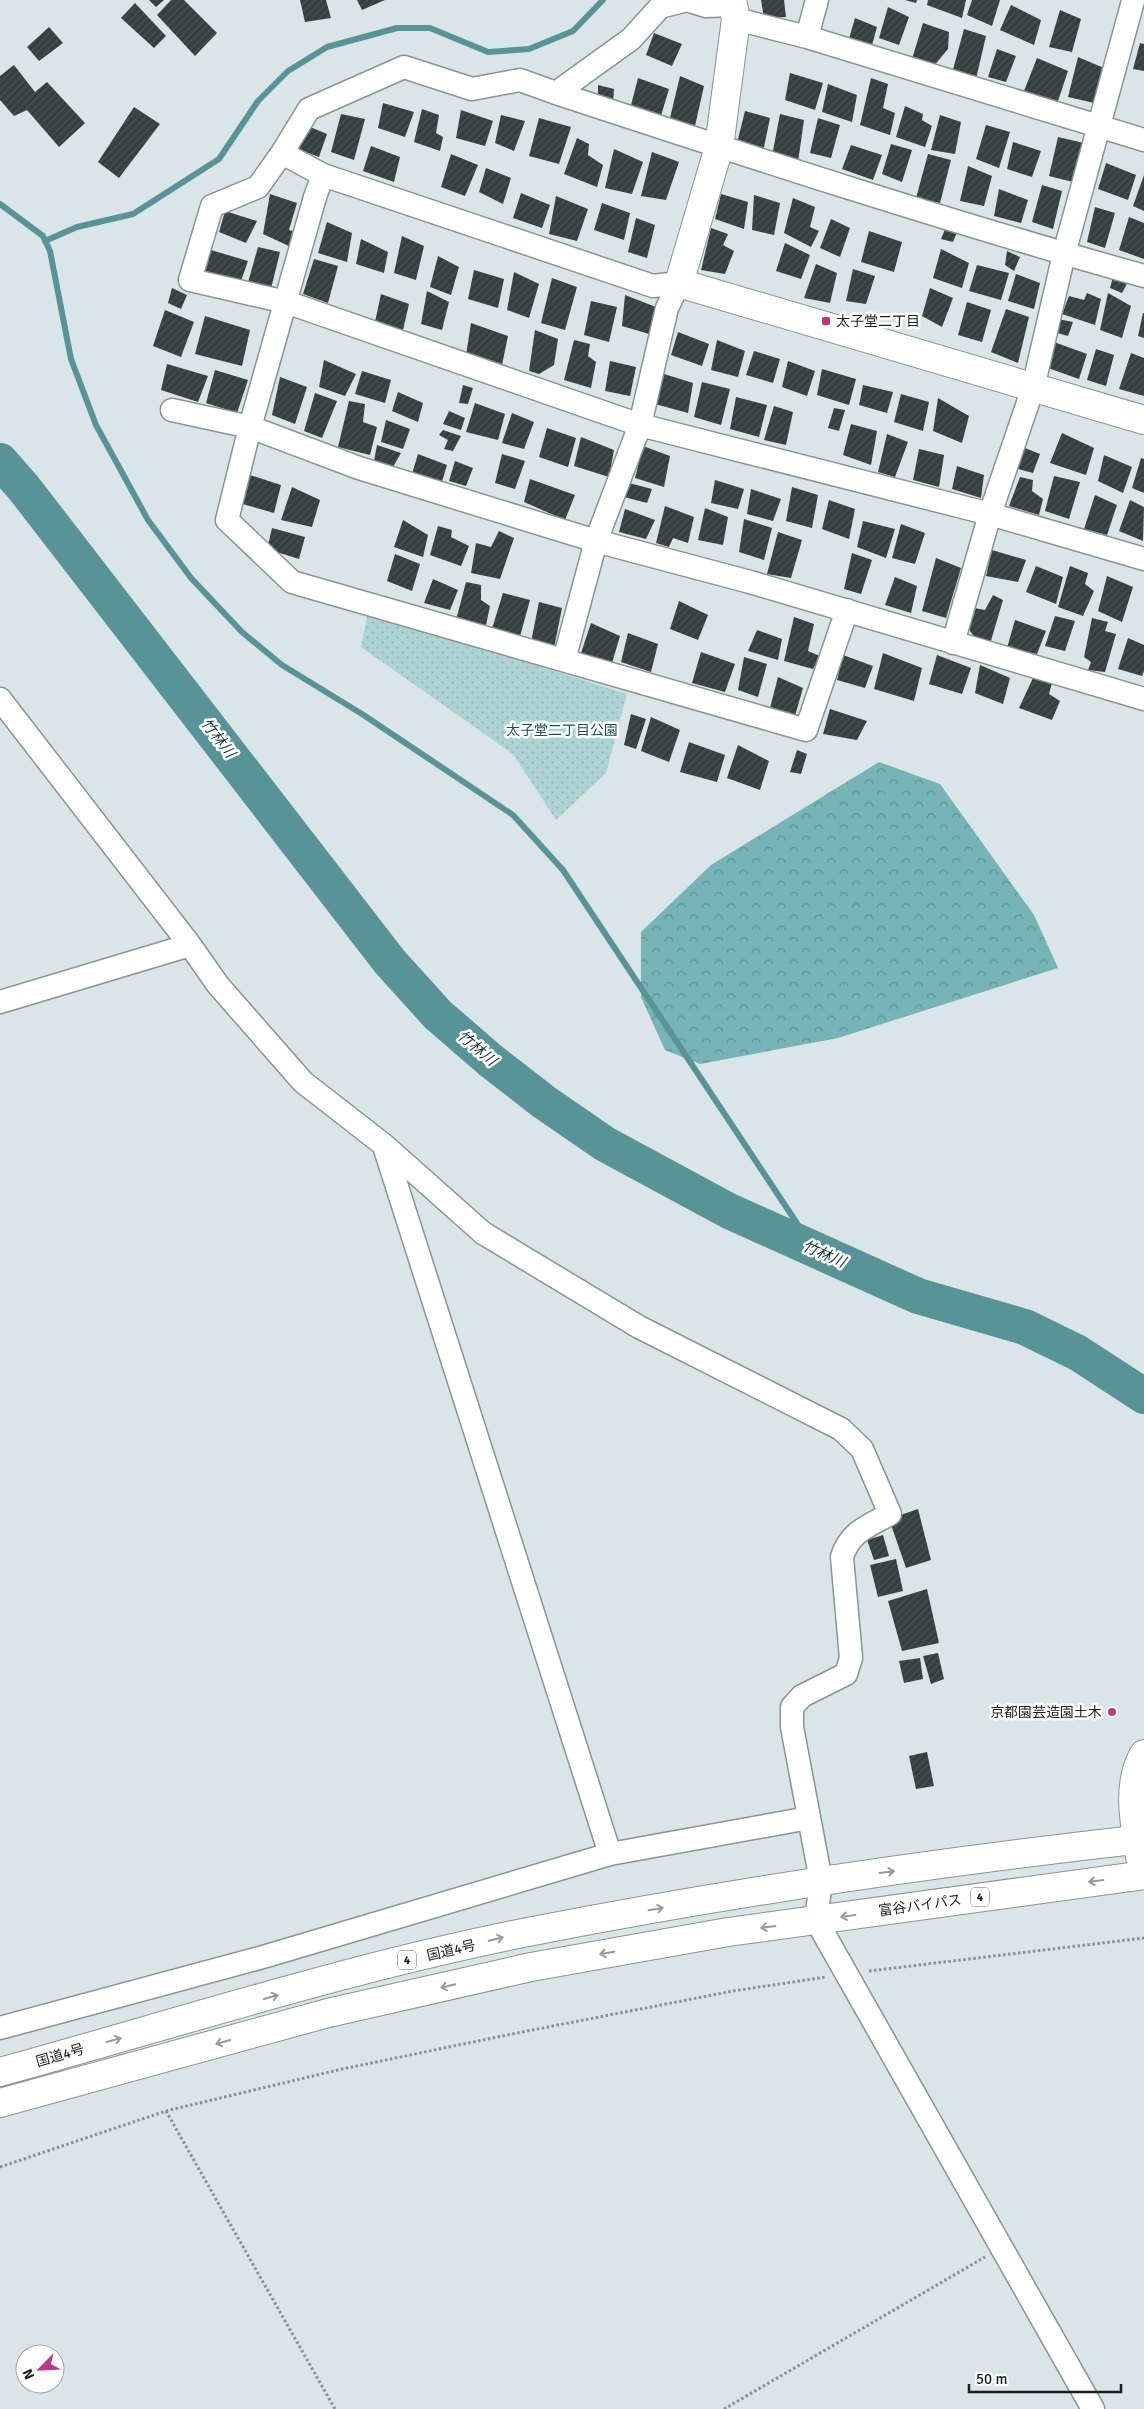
<svg xmlns="http://www.w3.org/2000/svg" width="1144" height="2409" font-family="Signika,'Noto Sans JP',sans-serif">
<style>
.forest{fill:url(#forest-crowns)}
.park{fill:url(#park-dots)}
.lines{fill:none;stroke-linecap:round;stroke-linejoin:round}
.stream{stroke:#589497;stroke-width:6}
.river{stroke:#589497;stroke-width:36}
.building{fill:url(#building-hatch)}
.street-casing{stroke:#899494;stroke-width:25}
.secondary-casing{stroke:#899494;stroke-width:30}
.highway-casing{stroke:#899494;stroke-width:30}
.path{stroke:#889091;stroke-width:3;stroke-dasharray:2.5 2.5;stroke-linecap:butt}
.street{stroke:#fff;stroke-width:22}
.secondary{stroke:#fff;stroke-width:28}
.highway{stroke:#fff;stroke-width:28}
.oneway{stroke:#989a9a}
.poi-dot{fill:#bb3982;stroke:#fff;stroke-width:2}
.labels{text-anchor:middle;stroke-width:5;stroke-linejoin:round;paint-order:stroke}
.shield{fill:#fff;stroke:#5f6262;stroke-width:1}
.shield-label{font-size:12px;font-weight:bold;fill:#1a1e1e}
.poi-label{font-size:14px;fill:#1a1e1e;stroke:#fff;text-anchor:start}
.park-label{font-size:14px;fill:#1c5154;stroke:#fff}
.street-label{font-size:14px;fill:#1a1e1e;stroke:#fff}
.water-label{font-size:15px;font-style:italic;fill:#153536;stroke:#fff}
</style>
<defs>
<pattern id="forest-crowns" width="20" height="18" patternUnits="userSpaceOnUse" patternTransform="scale(1.25)"><rect width="20" height="18" fill="#77b4b7"/><path d="M2 6a3 3 0 1 1 6 0M12 15a3 3 0 1 1 6 0" fill="none" stroke="#619294"/></pattern>
<pattern id="park-dots" width="8" height="8" patternUnits="userSpaceOnUse" patternTransform="scale(1.25)"><rect width="8" height="8" fill="#add3d5"/><path d="M2 2h.1M6 6h.1" fill="none" stroke="#94b5b6" stroke-width="1.8" stroke-linecap="round"/></pattern>
<pattern id="building-hatch" width="6" height="6" patternUnits="userSpaceOnUse" patternTransform="scale(1.25)"><rect width="6" height="6" fill="#353f3f"/><path d="M-1 1l2-2M0 6l6-6M5 7l2-2" fill="none" stroke="#495252"/></pattern>
</defs>
<rect width="100%" height="100%" fill="#d9e5e6"/>
<path class="forest" d="M 879,762 L 940,784 L 1034,915 L 1058,968 L 838,1038 L 700,1064 L 665,1050 L 641,997 L 641,932 L 711,865 Z"/>
<path class="park" d="M 368,612 L 627,694 L 606,773 L 556,820 L 513,754 L 361,647 Z"/>
<g class="lines">
<path class="stream" d="M 0,204 L 43,236 L 50,251 L 71,359 L 96,425 L 148,520 L 191,578 L 242,632 L 282,665 L 362,714 L 513,815 L 563,870 L 808,1240 L 810,1247
M 45,241 L 77,227 L 133,214 L 219,159 L 258,101 L 288,71 L 327,47 L 397,28 L 430,28 L 488,52 L 529,49 L 573,31 L 603,0"/>
<path class="river" d="M 0,461 L 23,487 L 390,962 L 438,1015 L 490,1060 L 544,1102 L 605,1144 L 729,1211 L 918,1296 L 1025,1327 L 1078,1353 L 1144,1396"/>
</g>
<path class="building" d="M 149,0 L 164,0 L 156,7 Z
M 171,0 L 184,0 L 217,33 L 195,56 L 157,15 Z
M 300,0 L 326,0 L 331,18 L 305,22 Z
M 357,0 L 385,0 L 362,10 Z
M 761,0 L 784,0 L 786,17 L 764,18 Z
M 905,0 L 917,0 L 916,3 Z
M 928,0 L 966,0 L 962,18 L 927,5 Z
M 972,0 L 1000,0 L 992,26 L 967,15 Z
M 135,3 L 166,36 L 154,48 L 121,18 Z
M 1011,5 L 1041,20 L 1034,45 L 1000,30 Z
M 888,7 L 909,17 L 899,45 L 879,38 Z
M 1060,10 L 1081,19 L 1072,52 L 1049,47 Z
M 855,18 L 877,27 L 871,49 L 848,42 Z
M 923,23 L 949,32 L 948,49 L 933,67 L 912,59 Z
M 49,27 L 63,43 L 39,61 L 27,47 Z
M 964,29 L 986,36 L 976,79 L 952,73 Z
M 654,33 L 682,44 L 672,66 L 646,55 Z
M 1140,43 L 1144,44 L 1144,71 L 1133,69 Z
M 997,49 L 1016,56 L 1006,82 L 988,77 Z
M 1078,57 L 1104,68 L 1094,103 L 1068,97 Z
M 1037,58 L 1068,71 L 1057,104 L 1024,91 Z
M 14,65 L 35,92 L 47,82 L 85,123 L 59,147 L 27,110 L 14,116 L 0,100 L 0,76 Z
M 790,73 L 823,83 L 815,110 L 785,100 Z
M 680,76 L 704,86 L 695,126 L 670,118 Z
M 638,78 L 669,89 L 660,119 L 630,109 Z
M 871,78 L 888,84 L 883,108 L 895,113 L 890,135 L 860,125 Z
M 828,84 L 857,95 L 852,122 L 822,112 Z
M 598,85 L 614,89 L 613,103 L 598,100 Z
M 383,103 L 414,112 L 405,137 L 378,128 Z
M 905,106 L 923,114 L 922,120 L 932,126 L 925,147 L 896,137 Z
M 134,107 L 160,124 L 119,178 L 98,162 Z
M 422,109 L 439,115 L 436,133 L 443,137 L 440,151 L 414,142 Z
M 461,110 L 493,121 L 485,146 L 456,138 Z
M 745,111 L 770,118 L 763,152 L 737,143 Z
M 341,114 L 365,119 L 354,160 L 331,152 Z
M 780,114 L 804,120 L 798,162 L 772,156 Z
M 501,115 L 525,121 L 514,151 L 495,143 Z
M 940,115 L 961,122 L 955,154 L 931,150 Z
M 539,118 L 571,127 L 559,164 L 529,156 Z
M 818,118 L 840,125 L 831,158 L 810,153 Z
M 986,125 L 1010,132 L 999,168 L 976,159 Z
M 310,127 L 327,134 L 319,157 L 298,149 Z
M 1058,137 L 1084,143 L 1073,182 L 1049,176 Z
M 577,138 L 589,144 L 588,155 L 603,165 L 597,187 L 564,174 Z
M 1013,142 L 1041,151 L 1032,177 L 1007,169 Z
M 891,144 L 912,150 L 902,182 L 882,174 Z
M 851,145 L 882,155 L 873,180 L 842,169 Z
M 371,146 L 400,157 L 394,182 L 363,171 Z
M 614,149 L 643,162 L 632,194 L 605,188 Z
M 652,152 L 679,162 L 666,200 L 641,196 Z
M 451,154 L 478,165 L 465,196 L 441,187 Z
M 928,154 L 951,160 L 940,203 L 916,198 Z
M 1106,163 L 1136,175 L 1128,200 L 1098,189 Z
M 968,166 L 992,176 L 984,206 L 960,201 Z
M 486,168 L 511,178 L 503,204 L 479,192 Z
M 1144,175 L 1144,211 L 1133,206 Z
M 1042,185 L 1062,191 L 1053,229 L 1032,222 Z
M 999,189 L 1028,200 L 1021,223 L 994,216 Z
M 521,193 L 550,205 L 542,228 L 513,218 Z
M 270,194 L 297,203 L 289,230 L 296,232 L 291,247 L 263,234 Z
M 721,194 L 748,202 L 744,229 L 715,219 Z
M 754,195 L 780,203 L 774,235 L 752,230 Z
M 556,196 L 588,209 L 577,241 L 549,234 Z
M 793,198 L 815,207 L 810,227 L 819,231 L 811,247 L 784,233 Z
M 602,203 L 630,213 L 624,240 L 594,230 Z
M 1095,207 L 1115,213 L 1105,248 L 1087,242 Z
M 225,211 L 257,221 L 246,243 L 219,232 Z
M 1129,217 L 1144,223 L 1144,259 L 1119,250 Z
M 636,218 L 655,225 L 647,258 L 628,252 Z
M 831,219 L 850,228 L 840,257 L 820,248 Z
M 327,222 L 352,233 L 347,262 L 318,253 Z
M 946,227 L 958,230 L 953,242 L 941,239 Z
M 711,228 L 728,234 L 723,245 L 734,251 L 725,274 L 701,270 Z
M 869,231 L 902,242 L 894,272 L 861,262 Z
M 402,236 L 424,246 L 416,280 L 394,273 Z
M 361,239 L 388,252 L 384,273 L 356,264 Z
M 785,243 L 810,255 L 801,279 L 776,271 Z
M 258,247 L 280,252 L 270,293 L 247,286 Z
M 941,249 L 969,263 L 962,288 L 933,278 Z
M 211,250 L 248,261 L 240,284 L 205,273 Z
M 1007,251 L 1020,257 L 1014,271 L 1005,265 Z
M 438,256 L 459,267 L 451,295 L 430,287 Z
M 314,259 L 338,266 L 328,303 L 303,294 Z
M 816,264 L 837,273 L 830,303 L 804,298 Z
M 977,265 L 1009,273 L 1001,300 L 969,291 Z
M 853,269 L 875,276 L 866,304 L 846,301 Z
M 474,270 L 504,279 L 498,308 L 468,299 Z
M 514,272 L 539,284 L 529,318 L 507,310 Z
M 1016,274 L 1040,283 L 1034,309 L 1008,301 Z
M 1113,277 L 1128,282 L 1122,293 L 1110,288 Z
M 552,278 L 577,287 L 565,330 L 541,323 Z
M 172,288 L 187,295 L 181,309 L 168,303 Z
M 930,288 L 953,298 L 942,327 L 922,316 Z
M 427,291 L 449,302 L 442,330 L 421,324 Z
M 1087,293 L 1101,299 L 1095,325 L 1062,314 L 1069,296 L 1084,300 Z
M 1108,293 L 1131,306 L 1122,338 L 1100,330 Z
M 381,294 L 409,304 L 403,330 L 375,322 Z
M 625,295 L 656,307 L 649,334 L 622,326 Z
M 591,301 L 617,307 L 609,342 L 584,335 Z
M 967,302 L 991,310 L 982,342 L 958,335 Z
M 1006,309 L 1029,317 L 1018,363 L 991,352 Z
M 165,310 L 194,322 L 181,357 L 153,346 Z
M 1143,313 L 1144,313 L 1144,338 L 1138,336 Z
M 205,316 L 250,330 L 242,366 L 195,354 Z
M 1058,319 L 1073,322 L 1068,336 L 1054,332 Z
M 471,323 L 508,336 L 502,365 L 466,355 Z
M 535,330 L 558,339 L 554,365 L 539,374 L 529,371 Z
M 678,332 L 709,344 L 702,366 L 671,355 Z
M 574,340 L 590,344 L 588,356 L 596,362 L 591,388 L 564,380 Z
M 717,340 L 745,351 L 738,377 L 711,370 Z
M 1054,342 L 1087,354 L 1079,379 L 1048,368 Z
M 1096,349 L 1114,355 L 1106,386 L 1087,380 Z
M 754,351 L 780,359 L 773,383 L 746,375 Z
M 1131,353 L 1144,358 L 1144,396 L 1119,389 Z
M 324,360 L 356,374 L 345,396 L 319,387 Z
M 610,361 L 636,367 L 630,396 L 605,391 Z
M 788,361 L 815,371 L 807,396 L 782,387 Z
M 167,364 L 208,376 L 198,402 L 161,390 Z
M 822,369 L 856,379 L 849,405 L 817,395 Z
M 215,370 L 248,380 L 237,413 L 206,403 Z
M 362,371 L 391,380 L 385,403 L 355,394 Z
M 661,373 L 693,383 L 688,413 L 655,404 Z
M 280,377 L 307,387 L 295,424 L 272,415 Z
M 702,382 L 730,389 L 721,425 L 694,417 Z
M 463,385 L 473,388 L 468,404 L 459,403 Z
M 863,385 L 893,392 L 887,413 L 859,405 Z
M 398,392 L 423,403 L 418,422 L 392,411 Z
M 315,393 L 337,401 L 322,438 L 304,431 Z
M 901,394 L 929,402 L 923,431 L 894,422 Z
M 736,397 L 767,405 L 759,437 L 730,429 Z
M 938,398 L 969,416 L 962,443 L 933,431 Z
M 349,401 L 365,404 L 363,422 L 377,427 L 370,455 L 338,447 Z
M 475,403 L 505,414 L 498,440 L 466,432 Z
M 774,406 L 793,412 L 786,445 L 764,440 Z
M 834,408 L 845,410 L 839,431 L 828,428 Z
M 449,411 L 465,418 L 461,430 L 443,424 Z
M 512,413 L 534,422 L 524,449 L 502,443 Z
M 386,420 L 410,429 L 403,449 L 381,442 Z
M 851,424 L 877,431 L 871,465 L 843,455 Z
M 547,428 L 576,438 L 568,467 L 539,457 Z
M 443,430 L 461,436 L 453,451 L 444,449 L 448,440 L 439,435 Z
M 1062,433 L 1094,448 L 1086,475 L 1050,463 Z
M 887,434 L 908,442 L 895,477 L 878,472 Z
M 581,437 L 614,450 L 609,477 L 574,466 Z
M 377,445 L 401,453 L 393,467 L 374,461 Z
M 643,446 L 670,456 L 664,487 L 635,478 Z
M 1020,446 L 1040,454 L 1033,473 L 1014,468 Z
M 919,449 L 944,455 L 939,487 L 913,480 Z
M 418,454 L 447,465 L 441,485 L 411,477 Z
M 502,454 L 525,461 L 515,489 L 495,483 Z
M 1104,455 L 1132,467 L 1123,493 L 1098,481 Z
M 1141,458 L 1144,459 L 1144,493 L 1132,488 Z
M 455,461 L 473,468 L 466,486 L 449,481 Z
M 957,466 L 984,475 L 981,498 L 952,489 Z
M 247,474 L 281,485 L 274,513 L 239,503 Z
M 1054,476 L 1080,482 L 1069,519 L 1045,511 Z
M 1020,477 L 1033,480 L 1032,491 L 1043,499 L 1039,515 L 1009,506 Z
M 530,479 L 575,495 L 565,520 L 524,502 Z
M 715,480 L 744,489 L 738,509 L 711,503 Z
M 629,483 L 652,489 L 647,503 L 624,497 Z
M 292,487 L 320,500 L 312,527 L 281,520 Z
M 792,487 L 818,495 L 812,528 L 786,521 Z
M 751,489 L 781,499 L 773,521 L 747,514 Z
M 1095,495 L 1117,505 L 1107,535 L 1084,529 Z
M 829,500 L 855,509 L 849,539 L 822,529 Z
M 1130,500 L 1144,507 L 1143,541 L 1119,531 Z
M 665,506 L 694,517 L 688,543 L 673,538 L 669,547 L 656,543 Z
M 705,508 L 728,517 L 723,545 L 698,540 Z
M 625,509 L 655,520 L 646,539 L 619,532 Z
M 744,519 L 772,528 L 764,560 L 739,552 Z
M 403,520 L 428,535 L 423,557 L 394,547 Z
M 863,521 L 895,529 L 886,558 L 857,547 Z
M 901,524 L 925,533 L 915,564 L 892,558 Z
M 438,526 L 452,530 L 451,537 L 469,546 L 461,566 L 430,555 Z
M 272,528 L 305,537 L 299,559 L 267,549 Z
M 499,531 L 514,538 L 500,579 L 471,573 L 476,543 L 491,547 Z
M 778,532 L 802,540 L 791,578 L 767,574 Z
M 992,550 L 1026,560 L 1018,582 L 986,576 Z
M 852,553 L 872,560 L 861,594 L 844,589 Z
M 395,554 L 420,564 L 412,591 L 387,581 Z
M 936,558 L 961,568 L 946,618 L 922,611 Z
M 1036,566 L 1063,577 L 1056,604 L 1026,592 Z
M 1070,566 L 1088,573 L 1085,584 L 1094,591 L 1083,616 L 1058,607 Z
M 1107,576 L 1133,587 L 1122,622 L 1098,611 Z
M 895,577 L 917,586 L 911,613 L 885,605 Z
M 433,579 L 458,590 L 450,610 L 424,603 Z
M 466,582 L 481,585 L 481,600 L 490,606 L 485,630 L 456,620 Z
M 503,593 L 530,600 L 519,640 L 491,632 Z
M 993,595 L 1003,600 L 990,644 L 975,638 L 968,628 L 974,608 L 985,610 Z
M 679,601 L 708,615 L 698,640 L 670,629 Z
M 539,602 L 562,608 L 554,648 L 531,642 Z
M 1055,616 L 1075,621 L 1065,651 L 1045,646 Z
M 794,617 L 814,624 L 808,651 L 820,656 L 813,669 L 784,661 Z
M 1092,618 L 1108,622 L 1105,631 L 1116,634 L 1105,672 L 1088,670 L 1091,662 L 1084,657 Z
M 1015,620 L 1046,631 L 1037,654 L 1007,648 Z
M 591,623 L 620,636 L 612,663 L 581,653 Z
M 757,630 L 782,639 L 778,660 L 748,651 Z
M 628,633 L 658,644 L 651,672 L 621,662 Z
M 1128,638 L 1144,645 L 1144,671 L 1142,676 L 1118,669 Z
M 701,652 L 735,664 L 725,692 L 692,683 Z
M 883,653 L 922,668 L 914,701 L 874,689 Z
M 843,655 L 873,666 L 865,688 L 837,680 Z
M 937,655 L 971,668 L 962,694 L 929,684 Z
M 744,657 L 767,664 L 758,697 L 738,690 Z
M 980,665 L 1010,678 L 1003,704 L 975,693 Z
M 778,677 L 803,688 L 795,716 L 770,708 Z
M 1033,678 L 1052,683 L 1049,694 L 1060,701 L 1052,720 L 1019,708 Z
M 830,709 L 867,721 L 857,740 L 823,734 Z
M 631,714 L 646,719 L 636,749 L 624,745 Z
M 651,717 L 680,730 L 669,762 L 641,751 Z
M 689,742 L 725,755 L 717,782 L 680,772 Z
M 738,745 L 769,761 L 760,790 L 727,778 Z
M 797,750 L 807,754 L 801,774 L 790,772 Z
M 918,1509 L 931,1560 L 906,1568 L 889,1519 Z
M 883,1535 L 889,1556 L 874,1560 L 867,1540 Z
M 896,1559 L 903,1591 L 878,1597 L 870,1565 Z
M 927,1589 L 939,1643 L 902,1651 L 888,1601 Z
M 938,1653 L 944,1679 L 931,1684 L 923,1656 Z
M 920,1658 L 923,1679 L 904,1683 L 899,1661 Z
M 927,1752 L 934,1786 L 916,1789 L 909,1756 Z"/>
<g class="lines">
<defs>
<path id="street" d="M 687,0 L 706,6 L 734,5
M 736,19 L 807,37 L 1144,140
M 807,37 L 817,0
M 556,93 C 751,157 946,221 1144,276
M 282,153 L 258,187 L 212,206 L 190,280 L 286,302 L 640,425 L 990,514 L 1144,559
M 323,175 L 315,197 L 250,427 L 227,520 L 292,582 L 806,730 L 847,610
M 679,283 L 653,286 L 323,175 L 282,153 L 309,109 L 404,67 L 472,89 L 520,80 L 556,93 L 631,39 L 660,7 L 687,0
M 172,410 L 250,427 L 359,468 L 596,541 L 750,582 L 1144,699
M 953,643 L 990,514 L 1033,388 L 1064,254 L 1133,1
M 564,660 L 596,541 L 640,425 L 667,308 L 679,283
M 0,699 L 190,945 L 218,985 L 303,1082 L 384,1145 L 483,1233 L 639,1327 L 841,1429 L 862,1449 L 890,1514 C 869,1526 850,1531 842,1557 L 851,1658 L 846,1674 L 802,1696 L 792,1707 L 792,1727 L 821,1881 L 816,1920 L 1093,2409
M 0,1002 L 190,945
M 610,1854 L 809,1818
M 0,2028 L 263,1957 L 610,1854 L 384,1146"/>
<path id="secondary" d="M 732,0 L 736,19 L 719,147 L 679,283 L 1144,420
M 1143,1875 C 1138,1837 1123,1789 1144,1754"/>
<path id="highway" d="M 0,2072 C 175,2024 350,1967 528,1932 C 732,1892 938,1862 1144,1839
M 0,2103 L 328,2013 L 531,1967 L 728,1932 L 1144,1875"/>
</defs>
<use href="#street" class="street-casing"/>
<use href="#secondary" class="secondary-casing"/>
<use href="#highway" class="highway-casing"/>
<path class="path" d="M 869,1971 L 1144,1938
M 166,2111 L 335,2409
M 0,2167 L 166,2111 L 342,2069 L 522,2032 L 733,1991 L 826,1977
M 724,2409 L 985,2257"/>
<use href="#street" class="street"/>
<use href="#secondary" class="secondary"/>
<use href="#highway" class="highway"/>
</g>
<defs><path id="oneway-shaft" d="M-6 0H5M1.5-3L5.5 0L1.5 3" fill="none" stroke-width="1.6" stroke-linecap="round" stroke-linejoin="round" transform="scale(1.25)"/></defs>
<g class="oneway">
<use href="#oneway-shaft" transform="translate(887 1872) rotate(-7)"/>
<use href="#oneway-shaft" transform="translate(1096 1881) rotate(173)"/>
<use href="#oneway-shaft" transform="translate(656 1909) rotate(-10)"/>
<use href="#oneway-shaft" transform="translate(848 1916) rotate(172)"/>
<use href="#oneway-shaft" transform="translate(768 1927) rotate(172)"/>
<use href="#oneway-shaft" transform="translate(496 1939) rotate(-13)"/>
<use href="#oneway-shaft" transform="translate(607 1953) rotate(170)"/>
<use href="#oneway-shaft" transform="translate(448 1986) rotate(167)"/>
<use href="#oneway-shaft" transform="translate(271 1997) rotate(-16)"/>
<use href="#oneway-shaft" transform="translate(114 2040) rotate(-16)"/>
<use href="#oneway-shaft" transform="translate(223 2042) rotate(164)"/>
</g>
<g class="poi-dot">
<rect x="821" y="316" width="10" height="10" rx="2.5"/>
<circle cx="1112" cy="1712" r="5"/>
</g>
<g class="labels">
<g class="shield">
<rect x="971" y="1887.5" width="18" height="19" rx="4"/>
<rect x="398" y="1950.5" width="18" height="19" rx="4"/>
</g>
<g class="shield-label">
<text x="980" y="1901">4</text>
<text x="407" y="1964">4</text>
</g>
<g class="poi-label">
<text x="836" y="326">太子堂二丁目</text>
<text x="1102" y="1717" text-anchor="end">京都園芸造園土木</text>
</g>
<g class="park-label">
<text x="562" y="735">太子堂二丁目公園</text>
</g>
<g class="street-label">
<text transform="translate(920 1905) rotate(-8)" y="5">富谷バイパス</text>
<text transform="translate(451 1950) rotate(-13)" y="5">国道4号</text>
<text transform="translate(60 2055) rotate(-16)" y="5">国道4号</text>
</g>
<g class="water-label">
<text transform="translate(218 738) rotate(52)" y="5">竹林川</text>
<text transform="translate(477 1048) rotate(40)" y="5">竹林川</text>
<text transform="translate(824 1254) rotate(24)" y="5">竹林川</text>
</g>
</g>
<g transform="translate(40 2369) rotate(246)"><circle r="24" fill="#ffffff" stroke="#a3a5a5"/>
<path d="M0-4L9 19L0 12L-9 19Z" fill="#bb3982"/>
<text y="-8" font-size="14" font-weight="bold" text-anchor="middle" fill="#1a1e1e">N</text>
</g>
<path d="M969 2384v8h152v-8" fill="none" stroke="#1a1e1e" stroke-width="2.5"/>
<text x="976" y="2384" font-size="15" fill="#1a1e1e" stroke="#ffffff" stroke-width="4" paint-order="stroke">50 m</text>
</svg>
